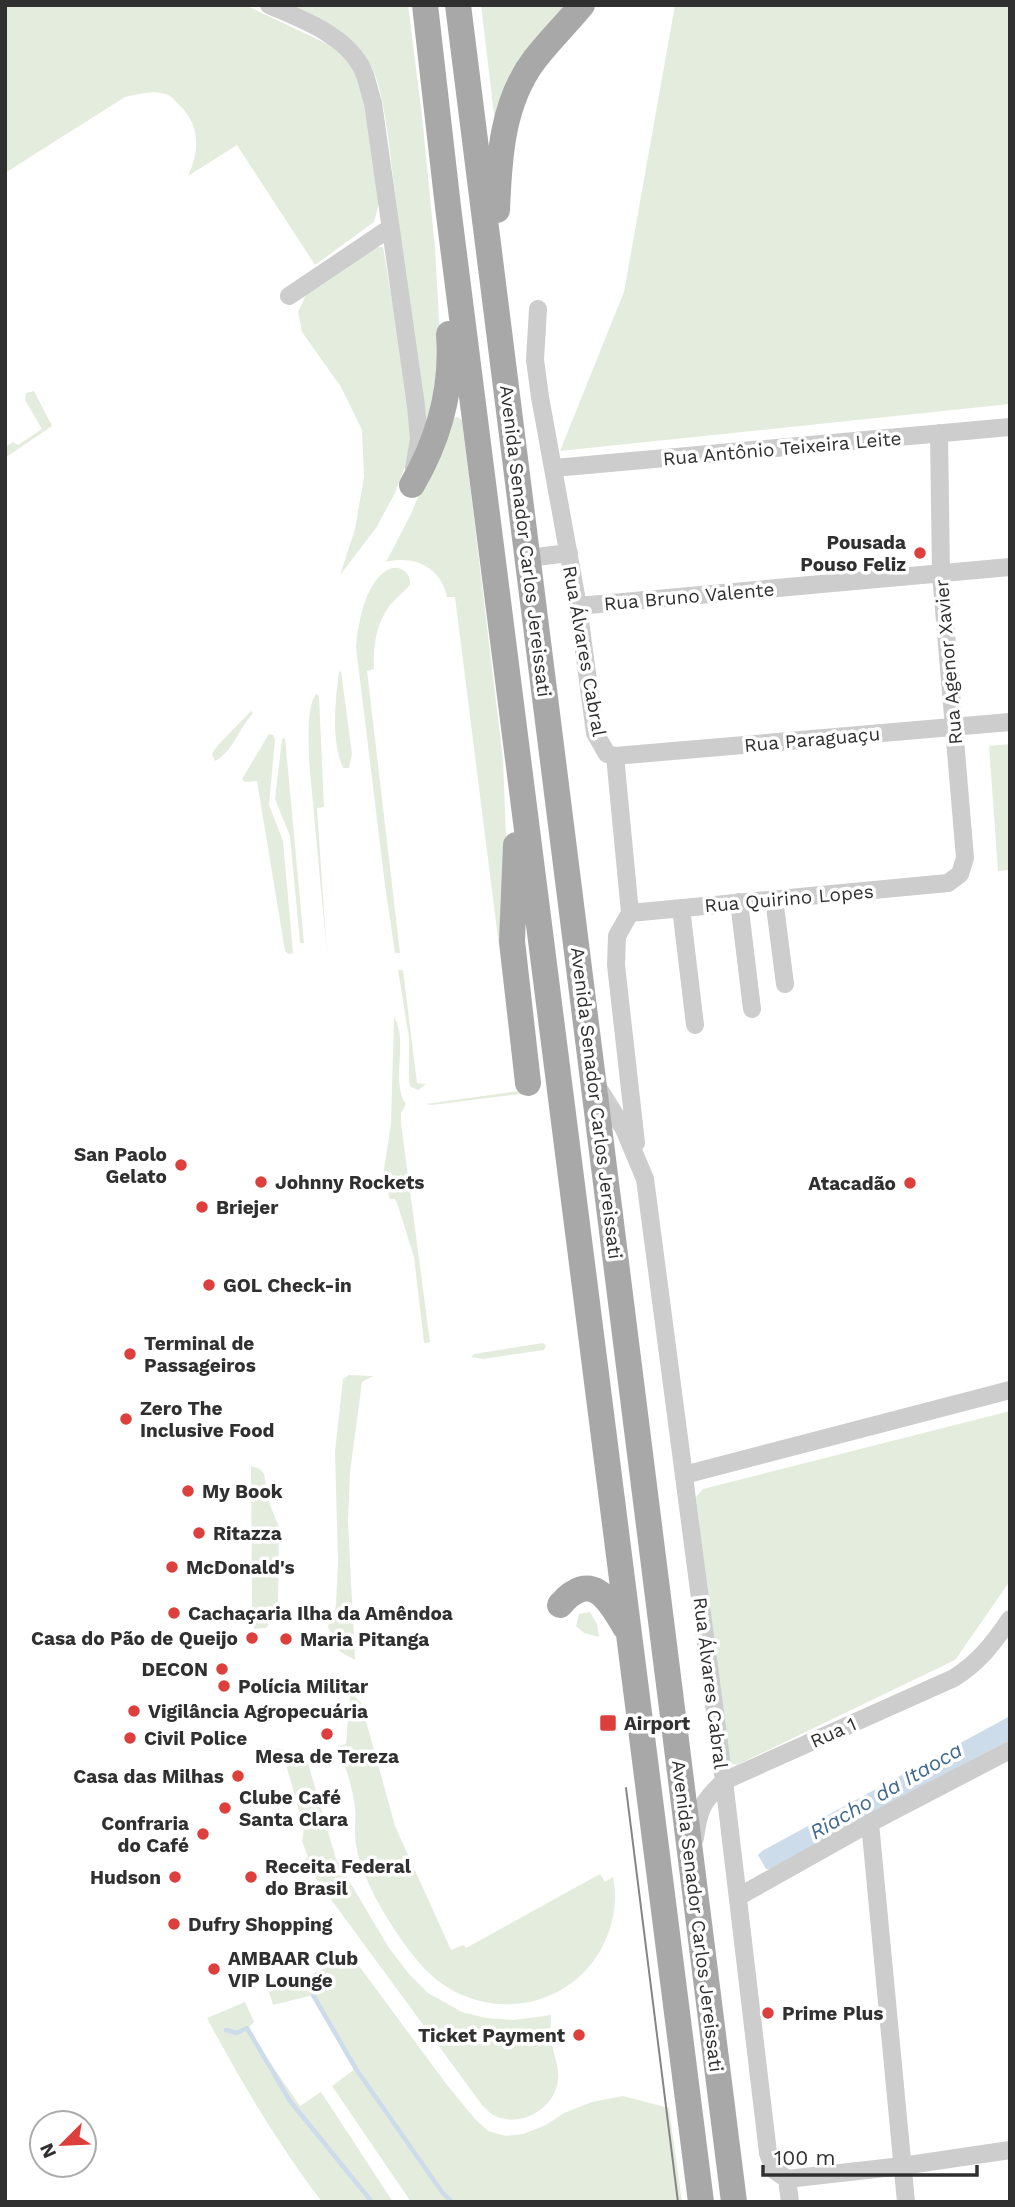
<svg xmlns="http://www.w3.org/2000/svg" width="1015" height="2207" font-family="'Work Sans',sans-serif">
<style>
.green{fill:#e4ecde}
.water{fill:#ccdcea}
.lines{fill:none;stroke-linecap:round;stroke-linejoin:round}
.stream{stroke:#ccdcea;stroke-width:4.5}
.street{stroke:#cdcdcd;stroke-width:18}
.primary{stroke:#a8a8a8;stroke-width:26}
.tram{stroke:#858585;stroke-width:2}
.poi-dot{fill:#dc3f3c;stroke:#fff;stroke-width:2.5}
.labels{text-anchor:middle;stroke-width:7;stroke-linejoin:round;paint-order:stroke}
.street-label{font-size:19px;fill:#303030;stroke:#fff}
.poi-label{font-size:19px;font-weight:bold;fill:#303030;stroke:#fff;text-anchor:start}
.water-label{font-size:21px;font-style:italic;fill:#41698e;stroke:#fff}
</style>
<rect width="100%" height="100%" fill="#fff"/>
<path class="green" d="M 5,5 L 245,5 L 336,48 L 350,62 L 361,79 L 379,203 L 374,222 L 315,265 L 237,145 L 188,176 C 199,153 201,125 180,106 C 177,103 173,97 168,95 C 155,89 139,94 125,97 L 5,173 Z
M 289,5 L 408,5 L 422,116 L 435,248 L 442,373 L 422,449 L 423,422 L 388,136 C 377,52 364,40 289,5 Z
M 481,5 L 567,5 L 497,116 L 494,114 Z
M 675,5 L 1010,5 L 1010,404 L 560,451 L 624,292 Z
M 369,247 L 383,247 L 412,417 L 409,456 L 395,493 L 376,528 L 340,575 L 355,529 L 364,477 L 362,430 L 341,387 L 302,332 L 298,312 L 307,293 Z
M 34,391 L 52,426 L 5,458 L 5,447 L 13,442 L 18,445 L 42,429 L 25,400 L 26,393 Z
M 458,417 L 462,420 L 503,759 L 515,1073 L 455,597 L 447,597 C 441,567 414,555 386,562 L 411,514 L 445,431 L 452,418 Z
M 392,568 C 403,566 411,575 410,585 C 404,592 396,598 390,605 C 376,624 373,646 374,669 L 367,671 L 400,953 L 395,953 L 385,885 L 356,647 C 358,623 366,577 392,568 Z
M 341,671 L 352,754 L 349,768 L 343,768 C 331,740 335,703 339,672 Z
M 316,694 L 319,696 L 324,807 L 317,808 L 327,955 L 309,760 C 309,743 306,707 316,694 Z
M 251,711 L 253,713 C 239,728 233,752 215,761 L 212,754 L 218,745 Z
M 269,734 L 273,735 L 275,739 L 269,805 L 283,841 L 293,953 L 288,954 L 285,951 L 257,781 L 245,782 L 242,779 Z
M 285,738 L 304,943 L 300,943 L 290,836 L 275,799 L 282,739 Z
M 1010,744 L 1010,870 L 998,871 L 989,746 Z
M 398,970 L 403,970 L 417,1083 L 426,1084 L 418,1090 L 411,1087 L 409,1082 L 409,1038 Z
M 394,1017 C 409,1042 390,1082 406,1104 L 401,1113 L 401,1123 L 430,1342 L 424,1343 L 414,1257 L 397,1203 L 395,1199 L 390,1199 L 383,1175 L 391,1124 Z
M 518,1091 L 521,1094 L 432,1105 L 426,1104 Z
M 543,1343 L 546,1346 L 544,1350 L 483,1359 L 471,1357 L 474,1354 Z
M 349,1375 L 373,1376 L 362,1382 L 350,1472 L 348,1521 L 355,1660 L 339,1651 L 328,1627 L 336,1606 L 338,1561 L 335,1452 L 343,1379 Z
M 1010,1411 L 1010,1581 L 955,1660 L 737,1765 L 730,1763 L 696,1497 L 703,1489 Z
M 251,1466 L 260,1469 L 264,1474 L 270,1505 L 279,1527 L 278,1607 L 276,1615 L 266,1628 L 254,1629 L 252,1603 Z
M 590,1612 L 597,1624 L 599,1637 L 584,1633 L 576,1626 L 579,1614 Z
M 354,1695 L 361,1703 L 395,1826 L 451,1950 L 463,1945 L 466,1948 L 600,1874 L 605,1882 L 613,1877 C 617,1896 615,1916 608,1934 C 580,2009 486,2027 429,1973 C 402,1947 361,1882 356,1845 C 354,1833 356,1820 355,1808 C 353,1787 345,1766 338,1746 L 346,1744 L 350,1696 Z
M 275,1748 L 297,1754 L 305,1753 L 336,1859 L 389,1948 L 409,1974 L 428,1993 L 462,2012 L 486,2018 L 514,2020 L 551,2015 C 551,2023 550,2030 551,2037 C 552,2052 560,2066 558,2081 C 554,2109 521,2128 495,2116 C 490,2114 486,2108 482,2105 L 319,1883 L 305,1859 L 308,1857 L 302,1841 L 304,1829 L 284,1757 Z
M 348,1951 L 447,2085 L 475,2119 L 488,2131 L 506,2136 L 523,2134 L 546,2125 L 564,2113 L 592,2102 L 623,2096 L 669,2108 L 682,2202 L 411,2202 L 332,2086 L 355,2069 L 313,1995 L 273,2005 L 269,1992 L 328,1967 Z
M 245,2002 L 254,2022 L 247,2029 L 300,2106 L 321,2092 L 393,2202 L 322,2202 C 278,2144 241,2082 207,2018 Z"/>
<path class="water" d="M 1010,1716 L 1010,1740 C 929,1781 852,1829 770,1869 L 766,1869 L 758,1855 L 762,1851 Z"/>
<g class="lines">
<path class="stream" d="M 313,1995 L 356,2069 L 442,2192 L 452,2202
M 226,2030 L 237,2033 L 247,2028 L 290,2101 L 372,2202"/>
<path class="street" d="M 269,5 C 301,19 343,34 361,66 C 367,77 369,91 373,103 L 416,406 L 419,439 L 414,468
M 289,296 L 390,228
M 538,309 L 535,360 L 540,397 L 578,606 L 595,733 L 607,754 L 615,756 L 1010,722
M 554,468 L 1010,427
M 528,558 L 569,553
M 578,606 L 1010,567
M 615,756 L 630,913 L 617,936 L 616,965 L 636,1143
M 774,899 L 785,984
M 739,902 L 752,1009
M 681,908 L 695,1025
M 630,913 L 948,883 L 960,874 L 965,858 L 941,574 L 939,433
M 597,1086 L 624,1129 L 645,1179 L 724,1781 L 768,2153 L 774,2170 L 787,2179
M 684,1475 L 1010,1390
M 870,1823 L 906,2202
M 695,1838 C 699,1808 703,1801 724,1781 L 954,1678 C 979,1662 993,1644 1010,1619
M 738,1897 L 870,1823 L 1010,1750
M 787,2179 L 902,2166 L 1010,2150
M 787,2179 L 790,2202"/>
<path class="primary" d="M 425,5 L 448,207 L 701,2202
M 458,5 L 734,2202
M 497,210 C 499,158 502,102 535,59 C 550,40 567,23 582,5
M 412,485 C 439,439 453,388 449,334
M 516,845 L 512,941 L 528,1083
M 560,1605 C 591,1569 609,1599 625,1627"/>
<path class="tram" d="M 626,1788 L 678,2202"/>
</g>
<g class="poi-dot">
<circle cx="920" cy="553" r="7"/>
<circle cx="181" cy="1165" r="7"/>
<circle cx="261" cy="1182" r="7"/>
<circle cx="910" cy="1183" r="7"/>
<circle cx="202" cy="1207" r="7"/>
<circle cx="209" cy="1285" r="7"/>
<circle cx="130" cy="1354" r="7"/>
<circle cx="126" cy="1419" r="7"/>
<circle cx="188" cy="1491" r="7"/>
<circle cx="199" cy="1533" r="7"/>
<circle cx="172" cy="1567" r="7"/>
<circle cx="174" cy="1613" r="7"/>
<circle cx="252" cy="1638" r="7"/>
<circle cx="286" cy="1639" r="7"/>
<circle cx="222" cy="1669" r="7"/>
<circle cx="224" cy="1686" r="7"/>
<circle cx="134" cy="1711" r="7"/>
<rect x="599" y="1714" width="18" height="18" rx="3.5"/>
<circle cx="327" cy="1734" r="7"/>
<circle cx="130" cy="1738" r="7"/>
<circle cx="238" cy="1776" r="7"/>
<circle cx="225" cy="1808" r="7"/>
<circle cx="203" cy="1834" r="7"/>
<circle cx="175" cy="1877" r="7"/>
<circle cx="251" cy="1877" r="7"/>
<circle cx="174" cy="1924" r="7"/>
<circle cx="214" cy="1969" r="7"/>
<circle cx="768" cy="2013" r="7"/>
<circle cx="579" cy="2035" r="7"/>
</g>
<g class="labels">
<g class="street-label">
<text transform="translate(782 448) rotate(-5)" y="7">Rua Antônio Teixeira Leite</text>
<text transform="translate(526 541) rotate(83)" y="7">Avenida Senador Carlos Jereissati</text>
<text transform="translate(689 596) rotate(-5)" y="7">Rua Bruno Valente</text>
<text transform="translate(585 651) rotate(80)" y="7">Rua Álvares Cabral</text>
<text transform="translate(948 662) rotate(-95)" y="7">Rua Agenor Xavier</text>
<text transform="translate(812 739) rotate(-5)" y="7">Rua Paraguaçu</text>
<text transform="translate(789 898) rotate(-5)" y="7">Rua Quirino Lopes</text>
<text transform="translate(597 1103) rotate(83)" y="7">Avenida Senador Carlos Jereissati</text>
<text transform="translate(711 1683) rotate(83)" y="7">Rua Álvares Cabral</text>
<text transform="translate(833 1732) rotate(-24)" y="7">Rua 1</text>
<text transform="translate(698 1916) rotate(83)" y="7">Avenida Senador Carlos Jereissati</text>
</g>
<g class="poi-label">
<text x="906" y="549" text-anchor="end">Pousada<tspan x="906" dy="22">Pouso Feliz</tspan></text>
<text x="167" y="1161" text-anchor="end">San Paolo<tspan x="167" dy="22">Gelato</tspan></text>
<text x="275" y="1189">Johnny Rockets</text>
<text x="896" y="1190" text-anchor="end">Atacadão</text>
<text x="216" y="1214">Briejer</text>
<text x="223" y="1292">GOL Check-in</text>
<text x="144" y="1350">Terminal de<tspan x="144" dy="22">Passageiros</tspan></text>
<text x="140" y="1415">Zero The<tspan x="140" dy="22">Inclusive Food</tspan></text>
<text x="202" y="1498">My Book</text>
<text x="213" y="1540">Ritazza</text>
<text x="186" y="1574">McDonald's</text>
<text x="188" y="1620">Cachaçaria Ilha da Amêndoa</text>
<text x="238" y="1645" text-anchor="end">Casa do Pão de Queijo</text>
<text x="300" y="1646">Maria Pitanga</text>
<text x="208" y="1676" text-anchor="end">DECON</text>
<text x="238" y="1693">Polícia Militar</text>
<text x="148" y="1718">Vigilância Agropecuária</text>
<text x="624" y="1730">Airport</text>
<text x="144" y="1745">Civil Police</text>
<text x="327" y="1763" text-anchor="middle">Mesa de Tereza</text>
<text x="224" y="1783" text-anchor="end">Casa das Milhas</text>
<text x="239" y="1804">Clube Café<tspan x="239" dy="22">Santa Clara</tspan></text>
<text x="189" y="1830" text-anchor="end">Confraria<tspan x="189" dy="22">do Café</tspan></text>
<text x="265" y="1873">Receita Federal<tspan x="265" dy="22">do Brasil</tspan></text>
<text x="161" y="1884" text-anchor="end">Hudson</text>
<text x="188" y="1931">Dufry Shopping</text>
<text x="228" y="1965">AMBAAR Club<tspan x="228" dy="22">VIP Lounge</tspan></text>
<text x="782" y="2020">Prime Plus</text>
<text x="565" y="2042" text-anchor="end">Ticket Payment</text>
</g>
<g class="water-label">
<text transform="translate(886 1791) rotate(-30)" y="7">Riacho da Itaoca</text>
</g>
</g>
<rect width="1015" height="2207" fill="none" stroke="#303030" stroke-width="14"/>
<g transform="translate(63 2144) rotate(246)"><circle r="33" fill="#ffffff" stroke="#acacac" stroke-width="2"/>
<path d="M0-5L12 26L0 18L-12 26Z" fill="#dc3f3c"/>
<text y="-10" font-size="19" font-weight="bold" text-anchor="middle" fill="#303030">N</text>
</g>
<path d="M763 2165v10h214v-10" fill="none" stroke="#303030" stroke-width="3.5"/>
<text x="774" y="2165" font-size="21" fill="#303030" stroke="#ffffff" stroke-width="5" paint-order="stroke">100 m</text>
</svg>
